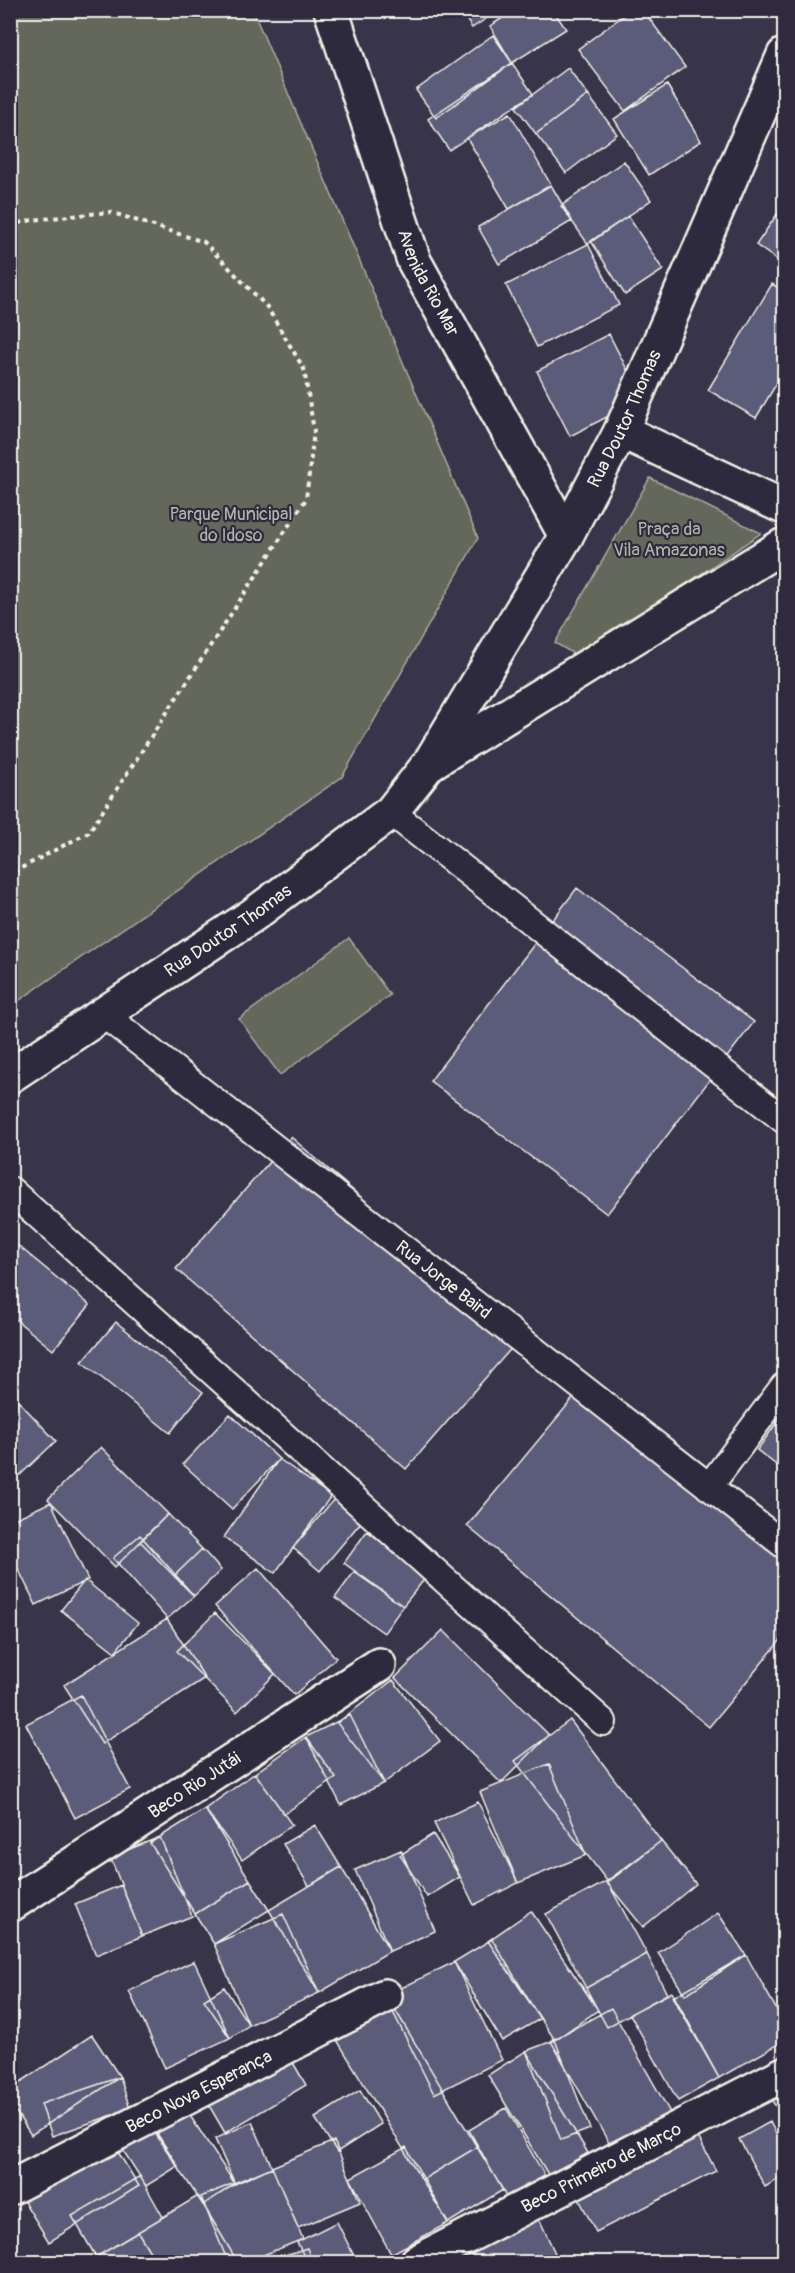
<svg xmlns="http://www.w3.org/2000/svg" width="795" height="2273" font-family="Pangolin,sans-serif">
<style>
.green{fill:#64685a;stroke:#acaca1;stroke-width:1.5}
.building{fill:#5a5c79;stroke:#f4f1e8;stroke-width:1.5}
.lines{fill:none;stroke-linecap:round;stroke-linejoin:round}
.lane-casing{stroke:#f4f1e8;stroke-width:30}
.street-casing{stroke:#f4f1e8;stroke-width:38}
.secondary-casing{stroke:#f4f1e8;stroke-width:38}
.path{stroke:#f4f1e8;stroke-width:4;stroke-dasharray:4.5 4.5;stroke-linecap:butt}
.lane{stroke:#2f2a3d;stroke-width:26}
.street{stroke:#2f2a3d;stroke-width:33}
.secondary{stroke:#2f2a3d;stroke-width:33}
.labels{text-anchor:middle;stroke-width:4.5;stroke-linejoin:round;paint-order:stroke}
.street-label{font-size:18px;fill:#f4f1e8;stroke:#2f2a3d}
.park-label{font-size:18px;fill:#b3b3a8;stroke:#2f2a3d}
</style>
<rect width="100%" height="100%" fill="#383449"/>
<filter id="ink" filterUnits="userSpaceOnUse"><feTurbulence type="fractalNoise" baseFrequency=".0167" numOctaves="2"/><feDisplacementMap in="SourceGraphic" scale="12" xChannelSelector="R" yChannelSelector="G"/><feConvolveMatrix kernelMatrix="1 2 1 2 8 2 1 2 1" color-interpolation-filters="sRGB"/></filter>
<g filter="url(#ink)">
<path class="green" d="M 11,10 L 253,11 L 478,538 L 342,777 L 11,1006 Z
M 650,478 L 761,533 L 579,657 L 555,643 Z
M 349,938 L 390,995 L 280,1075 L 239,1019 Z"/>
<path class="building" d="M 460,10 L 499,10 L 472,28 Z
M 515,10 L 553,10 L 566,29 L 512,63 L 490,26 Z
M 631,10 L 643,10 L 685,67 L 625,111 L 578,49 Z
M 493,35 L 512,63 L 436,118 L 416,90 Z
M 512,63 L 533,94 L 449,150 L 428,119 Z
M 568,68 L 588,95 L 536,134 L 516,107 Z
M 667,85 L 701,141 L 649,175 L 614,119 Z
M 588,95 L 617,134 L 566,173 L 536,134 Z
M 510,113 L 551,185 L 509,209 L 467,138 Z
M 624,161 L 651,200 L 588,244 L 561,206 Z
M 551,185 L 572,221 L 499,264 L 478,227 Z
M 782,207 L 784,209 L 784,265 L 756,245 Z
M 628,216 L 663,270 L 625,295 L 591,241 Z
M 588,244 L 619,305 L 537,347 L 506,285 Z
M 772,284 L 784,291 L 784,371 L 756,418 L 708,390 Z
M 609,334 L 642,399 L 570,436 L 537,371 Z
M 784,395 L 784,410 L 778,406 Z
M 577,888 L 754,1022 L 607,1214 L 430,1081 Z
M 291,1137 L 522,1336 L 406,1469 L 176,1269 Z
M 10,1239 L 90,1305 L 53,1350 L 10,1315 Z
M 116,1322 L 203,1392 L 170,1433 L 82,1362 Z
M 590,1378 L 784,1539 L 784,1636 L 709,1727 L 467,1526 Z
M 10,1392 L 56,1441 L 20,1475 L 10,1465 Z
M 784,1413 L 784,1471 L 757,1450 Z
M 230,1414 L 279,1459 L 232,1509 L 183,1464 Z
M 101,1447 L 168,1514 L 115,1567 L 48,1499 Z
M 279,1459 L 331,1496 L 275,1573 L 224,1537 Z
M 334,1499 L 361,1522 L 320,1571 L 293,1548 Z
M 51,1502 L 88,1580 L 36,1605 L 10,1552 L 10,1521 Z
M 168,1514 L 202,1549 L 174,1576 L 140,1541 Z
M 367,1531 L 427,1576 L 403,1606 L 344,1563 Z
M 140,1535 L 194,1596 L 167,1619 L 113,1558 Z
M 202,1549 L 221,1570 L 194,1596 L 174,1576 Z
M 258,1568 L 336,1658 L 294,1695 L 215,1606 Z
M 354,1572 L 403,1606 L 384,1633 L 335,1598 Z
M 85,1580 L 138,1623 L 115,1652 L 61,1610 Z
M 215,1613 L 275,1674 L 237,1712 L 177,1651 Z
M 167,1619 L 205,1678 L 102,1744 L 64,1685 Z
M 443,1630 L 549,1735 L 501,1783 L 395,1678 Z
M 393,1680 L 440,1741 L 384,1783 L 337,1723 Z
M 81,1695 L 130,1789 L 75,1818 L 26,1724 Z
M 350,1715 L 384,1783 L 341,1805 L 306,1737 Z
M 570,1720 L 661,1841 L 607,1881 L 515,1761 Z
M 306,1737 L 336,1778 L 284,1814 L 255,1773 Z
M 549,1764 L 586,1855 L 518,1883 L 480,1792 Z
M 255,1773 L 292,1825 L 242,1860 L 205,1809 Z
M 478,1802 L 518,1883 L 474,1905 L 434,1823 Z
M 205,1809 L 250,1880 L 195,1914 L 150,1843 Z
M 315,1825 L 341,1867 L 309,1886 L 283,1844 Z
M 433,1834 L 460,1877 L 427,1897 L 400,1855 Z
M 160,1837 L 192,1916 L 142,1936 L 110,1857 Z
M 661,1841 L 696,1884 L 643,1927 L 607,1883 Z
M 401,1850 L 435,1931 L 390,1951 L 355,1870 Z
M 341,1867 L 390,1951 L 319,1993 L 269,1910 Z
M 250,1880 L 269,1910 L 214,1944 L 195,1914 Z
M 607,1881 L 647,1954 L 586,1988 L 546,1914 Z
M 121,1885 L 142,1936 L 96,1955 L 75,1904 Z
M 531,1911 L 598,2010 L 555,2040 L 488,1941 Z
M 718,1913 L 746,1955 L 685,1995 L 658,1953 Z
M 283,1914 L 319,1993 L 249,2025 L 214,1944 Z
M 492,1939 L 540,2019 L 502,2041 L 454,1962 Z
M 647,1954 L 667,1994 L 607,2027 L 586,1988 Z
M 746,1955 L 784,2023 L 784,2041 L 719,2078 L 673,1997 Z
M 194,1961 L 230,2038 L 165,2068 L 129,1991 Z
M 454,1962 L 502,2060 L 434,2094 L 385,1996 Z
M 224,1987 L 249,2025 L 230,2038 L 204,2000 Z
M 384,1991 L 477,2147 L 422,2180 L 328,2025 Z
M 672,1992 L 719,2078 L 678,2101 L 630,2014 Z
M 611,2008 L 672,2116 L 613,2150 L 551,2041 Z
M 92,2035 L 120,2077 L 31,2135 L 10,2103 L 10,2089 Z
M 555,2040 L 590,2129 L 561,2140 L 526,2051 Z
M 526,2051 L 588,2153 L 549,2176 L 488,2075 Z
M 288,2054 L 306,2085 L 225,2133 L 207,2102 Z
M 120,2077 L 130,2109 L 52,2136 L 41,2104 Z
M 360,2090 L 381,2124 L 337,2152 L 315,2118 Z
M 784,2093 L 784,2118 L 772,2101 Z
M 181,2102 L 235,2184 L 203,2205 L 149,2124 Z
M 506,2108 L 546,2178 L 508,2200 L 469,2130 Z
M 149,2121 L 178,2166 L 146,2186 L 117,2141 Z
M 252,2122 L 272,2167 L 235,2184 L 215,2139 Z
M 770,2122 L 784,2149 L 784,2176 L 765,2187 L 739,2139 Z
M 696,2133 L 716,2171 L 596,2232 L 576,2193 Z
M 110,2139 L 139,2186 L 49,2242 L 20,2195 Z
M 334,2141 L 360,2202 L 298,2228 L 272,2167 Z
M 406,2147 L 448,2223 L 391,2254 L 350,2178 Z
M 477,2147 L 503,2190 L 448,2223 L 422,2180 Z
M 272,2167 L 303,2239 L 246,2262 L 228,2262 L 201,2197 Z
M 140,2176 L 163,2217 L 96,2257 L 72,2216 Z
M 198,2196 L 237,2261 L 156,2262 L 138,2232 Z
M 537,2214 L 559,2262 L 475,2262 L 467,2245 Z
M 337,2222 L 357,2262 L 307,2262 L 297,2242 Z
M 138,2232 L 156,2262 L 88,2262 Z
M 307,2248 L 312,2262 L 268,2262 L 267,2261 Z"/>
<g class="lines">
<defs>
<g id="lane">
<path d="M 391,812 L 784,1120"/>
<path id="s1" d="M 103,1014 L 784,1545"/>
<path d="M 10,1190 L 603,1722"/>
<path d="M 709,1487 L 784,1386"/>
</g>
<g id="street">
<path id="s2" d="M 331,10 L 414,261 L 566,536"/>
<path d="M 621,431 L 784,507"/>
<path d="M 429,764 L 784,545"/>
<path id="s3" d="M 10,1905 L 379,1665"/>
<path id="s4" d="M 10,2188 L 385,1996"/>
<path id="s5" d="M 417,2262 L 784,2074"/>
</g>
<g id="secondary">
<path id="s6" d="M 10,1076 L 253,915 L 391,812 L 429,764 L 566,536 L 621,431 L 784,55"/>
</g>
</defs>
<use href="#lane" class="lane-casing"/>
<use href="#street" class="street-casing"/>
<use href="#secondary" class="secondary-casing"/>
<path class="path" d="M 10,225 L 32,220 L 110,212 L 204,242 L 267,307 L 304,369 L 314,431 L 306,499 L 89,832 L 10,874"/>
<use href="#lane" class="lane"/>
<use href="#street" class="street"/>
<use href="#secondary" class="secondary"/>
</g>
</g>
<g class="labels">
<g class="street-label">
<text dy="6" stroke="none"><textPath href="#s2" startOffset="290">Avenida Rio Mar</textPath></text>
<text dy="6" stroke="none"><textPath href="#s6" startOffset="922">Rua Doutor Thomas</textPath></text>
<text dy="6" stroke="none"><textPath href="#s6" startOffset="262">Rua Doutor Thomas</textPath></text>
<text dy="6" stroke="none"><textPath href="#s1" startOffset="432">Rua Jorge Baird</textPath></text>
<text dy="6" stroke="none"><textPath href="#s3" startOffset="220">Beco Rio Jutái</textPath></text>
<text dy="6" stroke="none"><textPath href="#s4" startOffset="212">Beco Nova Esperança</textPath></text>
<text dy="6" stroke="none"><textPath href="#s5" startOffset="207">Beco Primeiro de Março</textPath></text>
</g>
<g class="park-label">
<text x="231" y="520">Parque Municipal<tspan x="231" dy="21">do Idoso</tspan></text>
<text x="669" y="535">Praça da<tspan x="669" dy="21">Vila Amazonas</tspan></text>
</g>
</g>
<rect width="795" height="2273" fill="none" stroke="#2f2a3d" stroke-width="36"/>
<rect x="18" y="18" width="759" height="2237" fill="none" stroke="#f4f1e8" stroke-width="2" filter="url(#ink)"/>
</svg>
